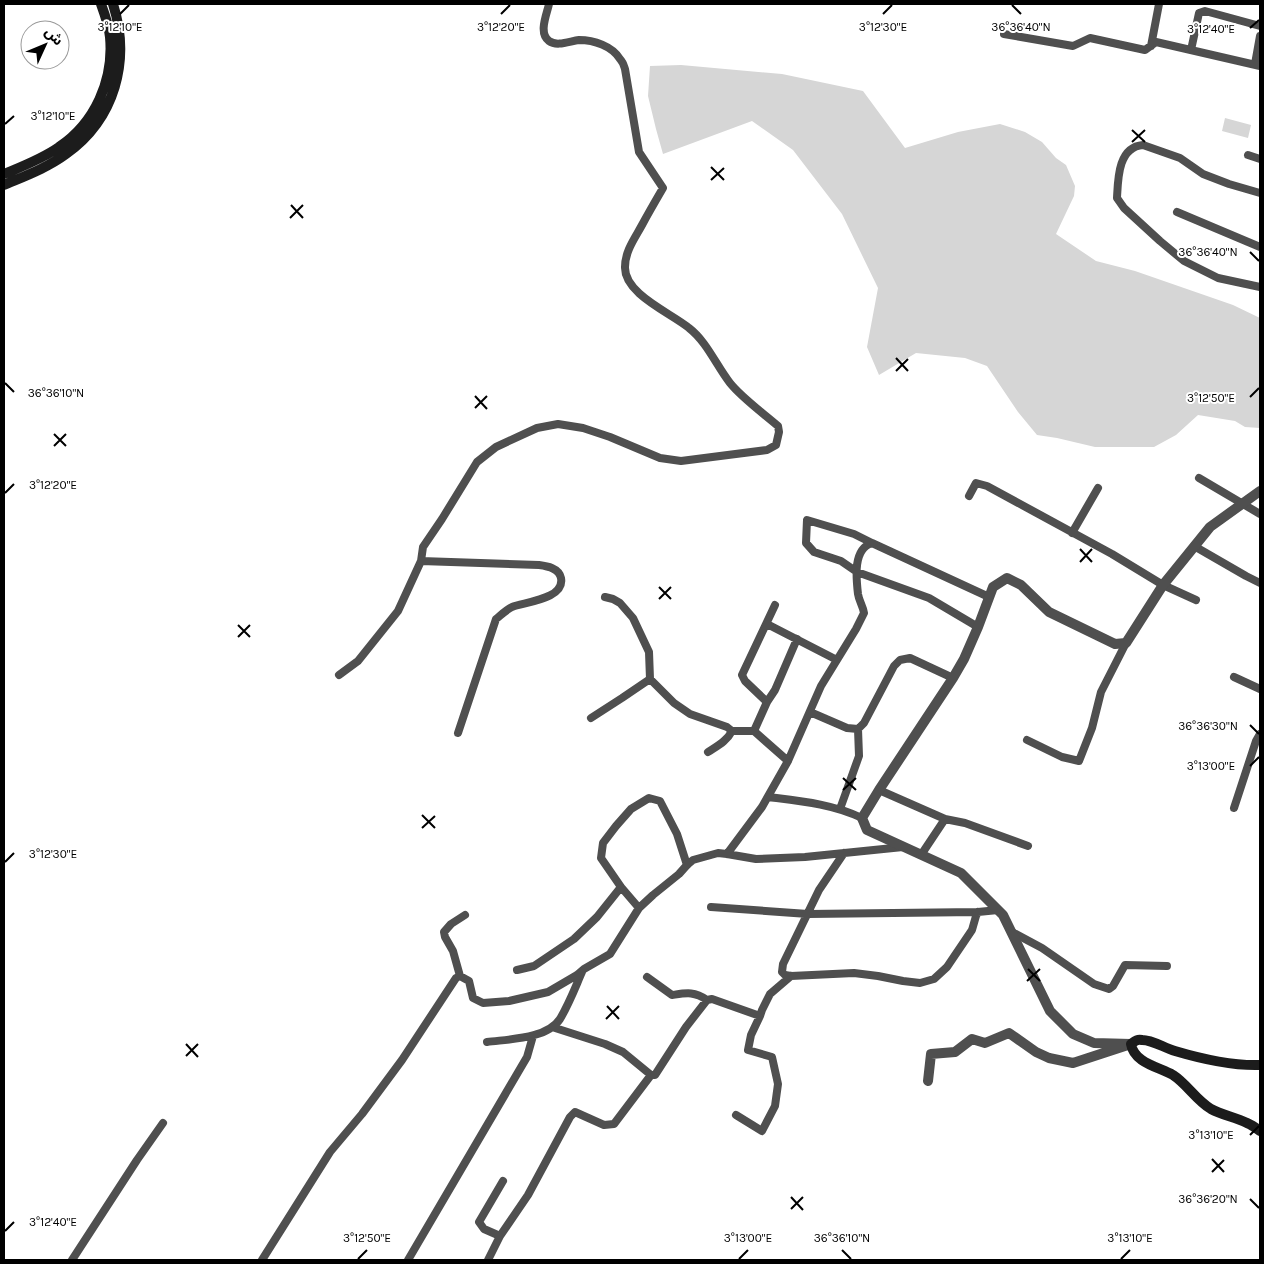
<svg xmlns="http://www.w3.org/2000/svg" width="1264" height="1264" font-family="Karla,'Noto Sans Arabic',sans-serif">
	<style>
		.green { fill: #d6d6d6 }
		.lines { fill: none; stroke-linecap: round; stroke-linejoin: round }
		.minor { stroke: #4f4f4f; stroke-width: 8 }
		.tertiary { stroke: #4f4f4f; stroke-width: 10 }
		.secondary { stroke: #1c1c1c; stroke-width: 10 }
		.ticks { fill: none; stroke: #000; stroke-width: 2 }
		.ticks-label { font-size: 12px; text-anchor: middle; fill: #000; stroke: #fff; stroke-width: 4; stroke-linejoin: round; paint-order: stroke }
	</style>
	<rect width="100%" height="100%" fill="#fff"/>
	<!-- green -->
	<path class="green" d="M 681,65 L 782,74 L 863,91 L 905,148 L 958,132 L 1000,124 L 1025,132 L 1042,142 L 1056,158 L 1066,165 L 1075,186 L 1074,196 L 1056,234 L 1096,261 L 1135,271 L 1233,305 L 1260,318 L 1260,428 L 1245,427 L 1235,421 L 1198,415 L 1176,435 L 1154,447 L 1095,447 L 1057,438 L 1037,435 L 1018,412 L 987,366 L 965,358 L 916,353 L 879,375 L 867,347 L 878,288 L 842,214 L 793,150 L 752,121 L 663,154 L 656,129 L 648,96 L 650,66 Z
		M 1225,118 L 1251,125 L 1248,138 L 1222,131 Z"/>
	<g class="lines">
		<!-- minor -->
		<path class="minor" d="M 1004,34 L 1073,46 L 1090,38 L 1145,50 L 1156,42 L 1260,66
			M 1151,46 L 1159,4
			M 1191,50 L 1199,13 L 1205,11 L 1260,26
			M 1255,64 L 1260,36
			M 1248,155 L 1260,159
			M 1260,193 L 1229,184 L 1203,174 L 1180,158 L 1143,145 C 1118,147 1118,179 1117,198 L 1124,208 L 1160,241 L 1184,261 L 1218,278 L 1260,287
			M 1177,212 L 1260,247
			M 1199,478 L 1260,514
			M 969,496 L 976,483 L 987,486 L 1112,554 L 1163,585 L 1196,600
			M 1072,533 L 1098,488
			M 872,543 L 854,534 L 807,520 L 806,543 L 814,552 L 841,561 L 857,572 L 929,598 L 978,627
			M 1194,546 L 1246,576 L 1260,583
			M 605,597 L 613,599 L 620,603 L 633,618 L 649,652 L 650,679 L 674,703 L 690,714 L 727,727 L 732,731 L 754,731 L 788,761
			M 767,624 L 837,660
			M 339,675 L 358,661 L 398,611 L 421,561
			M 1234,677 L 1260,689
			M 767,702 L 745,681 L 742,675 L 775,605
			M 810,712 L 847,728 L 858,729 L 864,723 L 894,666 L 900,660 L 910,658 L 953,678
			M 591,718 L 622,698 L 650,679
			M 754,731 L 767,702 L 775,690 L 797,639
			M 458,733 L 496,619 C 501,615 506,610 512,607 C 525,602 565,599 561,578 C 559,568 547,566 539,565 L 421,561 L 423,547 L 442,519 L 477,462 L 496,447 L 537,428 L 558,424 L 583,428 L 610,437 L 660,458 L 681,461 L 767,450 L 776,445 L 779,432 L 778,426 C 763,413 742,398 730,383 C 716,365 707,342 689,328 C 671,313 624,294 625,267 C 625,251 635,238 642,225 C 649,212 656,200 663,188 L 639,152 L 625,69 C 624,66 623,62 620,59 C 612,46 594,40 579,40 C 570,41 557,47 549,41 C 538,33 547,14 549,4
			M 1027,740 L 1062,757 L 1079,761 L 1092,728 L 1101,692 L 1126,643
			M 708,752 C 717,746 727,741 732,731
			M 879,790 L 945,819 L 921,855
			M 768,797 C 800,801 833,804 862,818
			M 1234,808 L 1256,741 L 1260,734
			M 840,809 L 859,756 L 858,729
			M 945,819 L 965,823 L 1028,846
			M 844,853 L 819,890 L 783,964 L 782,972 L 785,975 L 791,976 L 854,973 L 878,976 L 903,981 L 920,983 L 934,979 L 947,967 L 972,930 L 976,916 L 978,912
			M 727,854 L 762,807 L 788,761 L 821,686 L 856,629 L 864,613 C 863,606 859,601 858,594 C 856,577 853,549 872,543 L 989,597
			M 621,887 L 639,908
			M 711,907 L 808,914 L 978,912 L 998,910
			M 1012,932 L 1042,948 L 1094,984 L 1109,989 L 1113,986 L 1125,965 L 1167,966
			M 517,970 L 534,966 L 574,939 L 597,917 L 621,887 L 601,858 L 603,843 L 616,826 L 631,809 L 649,798 L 660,801 L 677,834 L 687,865
			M 460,976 L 453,951 L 445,937 L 444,932 L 451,924 L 465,915
			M 647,977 L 672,995 C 686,993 694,991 707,1000 L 712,999 L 760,1016
			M 552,1027 L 605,1044 L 623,1052 L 651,1075
			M 487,1042 C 509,1039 547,1039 560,1019 C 569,1004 575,988 582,972
			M 736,1115 L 762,1131 L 775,1106 L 778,1084 L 772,1057 L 748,1050 L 751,1035 L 760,1016 L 762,1010 L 770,994 L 791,976
			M 500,1236 L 484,1229 L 479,1222 L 503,1181
			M 72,1260 L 137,1160 L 163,1123
			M 262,1260 L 330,1152 L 362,1114 L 402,1060 L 456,978 L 460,976 L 469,981 L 473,998 L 483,1003 L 509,1001 L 548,992 L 577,975 L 584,969 L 610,954 L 639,908 L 653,895 L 679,874 L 687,865 L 693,860 L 718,853 L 727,854 L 756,859 L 805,857 L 903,847
			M 408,1260 L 527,1057 L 533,1036
			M 488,1260 L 500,1236 L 528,1195 L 570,1117 L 575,1112 L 604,1125 L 614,1124 L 651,1075 L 655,1075 L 686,1027 L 707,1000"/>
		<!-- tertiary -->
		<path class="tertiary" d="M 928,1081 L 931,1054 L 955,1052 L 972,1039 L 985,1043 L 1009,1033 L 1036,1052 L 1049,1058 L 1073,1063 L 1131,1044 L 1094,1043 L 1073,1034 L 1050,1011 L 1003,915 L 961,873 L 867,830 L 862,818 L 879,790 L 953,678 L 964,659 L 978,627 L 993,587 L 1007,578 L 1021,585 L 1049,612 L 1115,644 L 1126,643 L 1163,585 L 1210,527 L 1260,491"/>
		<!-- secondary -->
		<path class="secondary" d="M 4,174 C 23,166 42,159 59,147 C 95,123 114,80 110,37 C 109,26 105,15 101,4
			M 4,185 C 25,176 47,168 66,154 C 115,119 131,61 113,4
			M 1260,1065 C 1231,1066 1202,1059 1175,1051 C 1164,1048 1153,1040 1142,1040 C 1137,1039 1135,1041 1131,1044 C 1134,1063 1159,1067 1173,1075 C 1187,1084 1196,1100 1211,1109 C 1222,1115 1235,1117 1247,1123 C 1252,1125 1256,1128 1260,1131"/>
	</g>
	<!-- ticks -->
	<path class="ticks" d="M 1012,5 L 1021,14M 120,14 L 129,5M 501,14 L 510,5M 883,14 L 892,5M 1250,28 L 1259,20M 5,124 L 14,116M 1132,130 L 1145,142M 1132,142 L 1145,130M 711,167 L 724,180M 711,180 L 724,168M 291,205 L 303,218M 290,218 L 303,205M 1250,252 L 1259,261M 896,358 L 908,371M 896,371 L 908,359M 5,383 L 14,392M 475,396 L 487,409M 1250,397 L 1259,388M 475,408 L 487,396M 54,434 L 66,446M 54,446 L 66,434M 5,493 L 14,484M 1080,549 L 1092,562M 1080,562 L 1092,549M 659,587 L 671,599M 659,599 L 671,587M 238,625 L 250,637M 238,637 L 250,625M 1250,725 L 1259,734M 1250,766 L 1259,757M 843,778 L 856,790M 843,790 L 856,778M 422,815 L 435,828M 422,828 L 435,816M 5,862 L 14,853M 1028,969 L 1040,981M 1027,981 L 1040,969M 607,1006 L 619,1019M 606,1019 L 619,1006M 186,1044 L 198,1057M 186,1056 L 198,1044M 1250,1135 L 1259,1126M 1212,1159 L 1224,1172M 1212,1172 L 1224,1160M 791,1197 L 803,1210M 1250,1199 L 1259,1208M 791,1209 L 803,1197M 5,1231 L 14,1222M 842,1250 L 851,1259M 358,1259 L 367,1250M 739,1259 L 748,1250M 1121,1259 L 1130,1250"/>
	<g class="ticks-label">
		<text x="120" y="31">3°12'10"E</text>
		<text x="501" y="31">3°12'20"E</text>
		<text x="883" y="31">3°12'30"E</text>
		<text x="1021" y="31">36°36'40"N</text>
		<text x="1211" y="33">3°12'40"E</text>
		<text x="53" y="120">3°12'10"E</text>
		<text x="1208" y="256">36°36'40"N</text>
		<text x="56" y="397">36°36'10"N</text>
		<text x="1211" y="402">3°12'50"E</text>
		<text x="53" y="489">3°12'20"E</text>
		<text x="1208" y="730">36°36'30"N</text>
		<text x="1211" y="770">3°13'00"E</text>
		<text x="53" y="858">3°12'30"E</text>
		<text x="1211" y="1139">3°13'10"E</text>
		<text x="1208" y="1203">36°36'20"N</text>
		<text x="53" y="1226">3°12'40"E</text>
		<text x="842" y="1242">36°36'10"N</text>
		<text x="367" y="1242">3°12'50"E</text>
		<text x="748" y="1242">3°13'00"E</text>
		<text x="1130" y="1242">3°13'10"E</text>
	</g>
	<!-- border -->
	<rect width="1264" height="1264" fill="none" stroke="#000000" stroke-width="10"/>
	<!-- north arrow -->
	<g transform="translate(45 45) rotate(46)"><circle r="24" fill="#ffffff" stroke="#999999"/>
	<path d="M0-4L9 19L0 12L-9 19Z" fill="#000000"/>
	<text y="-8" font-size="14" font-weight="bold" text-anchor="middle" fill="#000000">ش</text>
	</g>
</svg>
